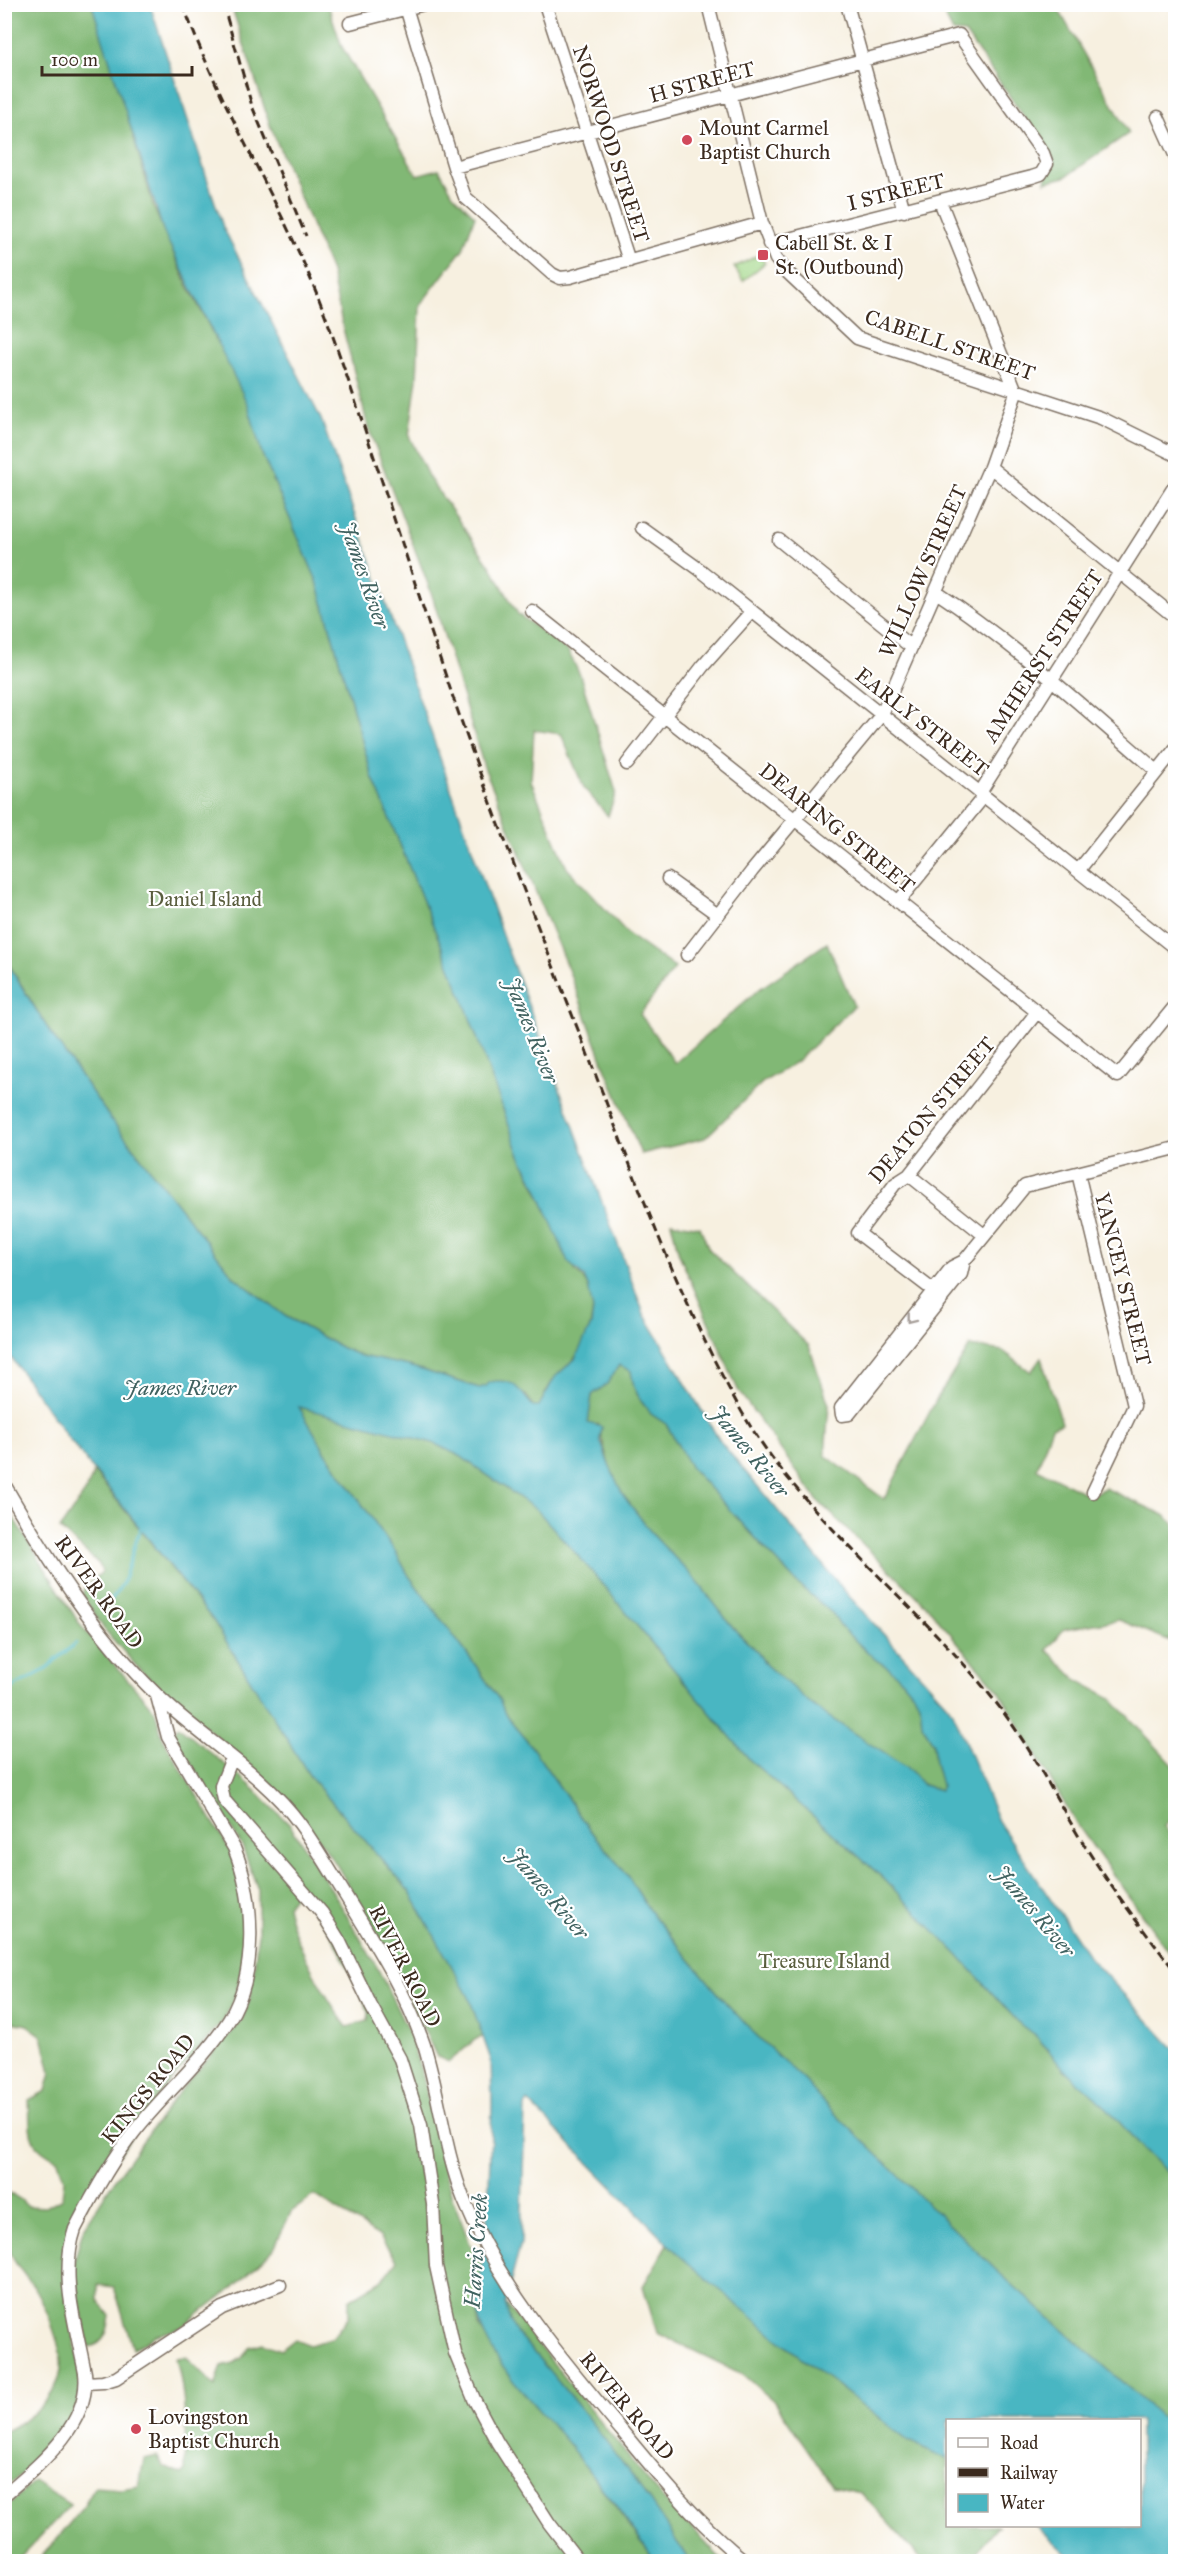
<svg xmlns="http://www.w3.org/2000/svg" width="1180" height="2566" font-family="'IM FELL Great Primer',serif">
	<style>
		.green { fill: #a2d788; stroke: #6e8053; stroke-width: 1.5 }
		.forest { fill: #81b874; stroke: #5e7149; stroke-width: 1.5; fill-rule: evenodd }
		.water { fill: #48b6c2; stroke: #427070; stroke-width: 1.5; fill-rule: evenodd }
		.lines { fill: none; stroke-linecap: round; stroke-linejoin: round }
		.stream { stroke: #48b6c2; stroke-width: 3 }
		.minor-casing { stroke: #7d6f62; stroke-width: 15 }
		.minor { stroke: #fff; stroke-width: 12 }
		.rail { stroke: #3b2a1e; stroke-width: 3; stroke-dasharray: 9 4.5; stroke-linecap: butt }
		.oneway { stroke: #a79f9a }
		.poi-dot { fill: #d1495b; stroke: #fff; stroke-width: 2 }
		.labels { text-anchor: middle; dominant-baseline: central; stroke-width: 4.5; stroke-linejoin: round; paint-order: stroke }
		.street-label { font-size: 21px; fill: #3b2a1e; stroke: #fff }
		.poi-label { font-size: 21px; fill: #3b2a1e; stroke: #fff; text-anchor: start }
		.park-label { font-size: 21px; fill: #5a5e3e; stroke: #fff }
		.water-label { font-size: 22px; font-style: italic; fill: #406260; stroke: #fff }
	</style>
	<rect width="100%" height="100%" fill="#fff"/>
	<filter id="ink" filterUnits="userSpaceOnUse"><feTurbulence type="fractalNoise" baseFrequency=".0167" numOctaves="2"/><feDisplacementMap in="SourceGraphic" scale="12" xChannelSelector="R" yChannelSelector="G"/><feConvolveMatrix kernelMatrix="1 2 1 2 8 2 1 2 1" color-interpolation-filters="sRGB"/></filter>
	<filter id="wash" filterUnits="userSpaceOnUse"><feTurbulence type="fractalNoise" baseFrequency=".008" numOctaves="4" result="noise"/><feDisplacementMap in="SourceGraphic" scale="24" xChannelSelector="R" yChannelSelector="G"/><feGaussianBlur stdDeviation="1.35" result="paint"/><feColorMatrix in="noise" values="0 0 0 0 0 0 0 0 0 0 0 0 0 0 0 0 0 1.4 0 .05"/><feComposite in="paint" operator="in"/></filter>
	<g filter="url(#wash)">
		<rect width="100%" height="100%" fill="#f7f0e0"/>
		<!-- green -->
		<path class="green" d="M 759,255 L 765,263 L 743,281 L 734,267 Z"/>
		<!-- forest -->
		<path class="forest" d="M 4,5 L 92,5 L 118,83 L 154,208 L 187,284 L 232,370 L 248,405 L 262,454 L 317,581 L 372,776 L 462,996 L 519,1153 L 576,1272 C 604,1293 592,1333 575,1358 C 570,1365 561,1370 555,1378 C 548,1386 544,1397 539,1407 L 533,1406 L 526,1395 L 486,1386 L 480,1388 L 409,1366 L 361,1356 L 342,1348 L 285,1316 L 234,1277 L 110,1118 L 50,1032 L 5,958 Z
			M 231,5 L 328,5 L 342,47 L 417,175 L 439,169 L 453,194 L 475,216 L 463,249 L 420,305 L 417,379 L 409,436 L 429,478 L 491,567 L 518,614 L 568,651 L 580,675 L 616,792 L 608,816 L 584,788 L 561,734 L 534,730 L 531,781 L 567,868 L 630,936 L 675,968 L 640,1014 L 675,1063 L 758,990 L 827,943 L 854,1006 L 796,1062 L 763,1082 L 705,1138 L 641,1154 L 606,1070 L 572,979 L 484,767 L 431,592 L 368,427 L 343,328 L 331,272 L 271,128 Z
			M 939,5 L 1056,5 L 1129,133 L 1065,177 L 1045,182 L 1054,159 L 965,33 L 953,32 Z
			M 671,1222 L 700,1227 L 709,1249 L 809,1346 L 829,1405 L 825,1455 L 884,1499 L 936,1400 L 970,1346 L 1003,1351 L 1031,1372 L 1041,1358 L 1062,1423 L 1052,1427 L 1037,1469 L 1085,1493 L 1092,1494 L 1105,1488 L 1164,1515 L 1175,1524 L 1175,1646 L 1171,1641 L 1119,1620 L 1064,1629 L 1047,1650 L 1077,1680 L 1111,1698 L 1175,1767 L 1175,1815 L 1164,1826 L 1175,1840 L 1175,1961 L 1074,1820 L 1000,1692 L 926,1605 L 817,1500 L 738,1390 L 679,1254 Z
			M 619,1365 L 631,1371 L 634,1388 L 641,1401 L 651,1414 L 666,1424 L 691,1468 L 798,1584 L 833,1614 L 842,1628 L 876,1660 L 889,1668 L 902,1680 L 920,1702 L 922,1724 L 933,1743 L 935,1763 L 942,1785 L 940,1790 L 923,1785 L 898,1763 L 817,1709 L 766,1665 L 758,1653 L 734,1629 L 696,1580 L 654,1536 L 623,1495 L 609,1465 L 598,1424 L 593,1426 L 588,1423 L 592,1395 L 607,1384 Z
			M 298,1406 L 433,1443 L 460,1456 L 537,1510 L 587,1566 L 750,1760 L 882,1877 L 957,1954 L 1020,2024 L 1037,2037 L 1065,2070 L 1107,2108 L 1143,2149 L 1175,2180 L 1175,2429 L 997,2271 L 822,2101 L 806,2082 L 755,2034 L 726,2003 L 649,1910 L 628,1876 L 589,1829 L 526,1739 L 505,1714 L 500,1701 L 476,1666 L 409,1576 L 395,1551 L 328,1456 Z
			M 94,1472 L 213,1620 L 311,1778 L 409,1891 L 469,1997 L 483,2037 L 476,2039 L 449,2062 L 437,2057 L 380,1938 L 336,1864 L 307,1823 L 267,1781 L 138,1668 L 104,1629 L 82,1594 L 87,1585 L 102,1572 L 99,1564 L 60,1529 L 86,1491 Z
			M 4,1503 L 81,1626 L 155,1711 L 163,1739 L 230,1850 L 244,1900 L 244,1943 L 242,1967 L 236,1994 L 224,2020 L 161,2092 L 71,2227 C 57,2268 68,2306 76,2348 C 79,2364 83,2381 79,2398 C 70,2435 32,2464 5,2489 L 5,2431 C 29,2420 57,2398 61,2370 C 64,2351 46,2308 37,2292 C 30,2279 16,2268 11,2254 C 4,2234 5,2212 5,2191 L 20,2199 L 27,2206 L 46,2207 L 62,2198 L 64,2179 L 58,2160 C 25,2144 31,2133 29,2100 L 46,2091 L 51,2072 L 42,2036 L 27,2025 L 8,2021 L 5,2024 Z
			M 178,1726 L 249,1784 L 290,1825 L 333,1892 L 377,1967 L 407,2029 L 424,2080 L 433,2128 L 452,2197 L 470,2244 L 482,2265 L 477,2311 L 479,2326 L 509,2374 L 572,2448 L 655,2561 L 37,2562 L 84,2506 L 95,2487 L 121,2489 L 139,2486 L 144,2459 L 157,2456 L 164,2467 L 182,2475 L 185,2472 C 186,2433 186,2395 176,2358 L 186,2357 L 215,2386 L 222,2366 L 234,2363 L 242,2358 L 249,2347 L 263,2343 L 281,2350 L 295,2339 L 310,2345 L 332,2338 L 349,2316 L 349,2300 L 382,2280 L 397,2260 L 379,2236 L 315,2195 L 291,2212 L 273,2250 L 233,2288 L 180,2328 L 154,2336 L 133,2349 L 114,2287 L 98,2285 L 98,2300 L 110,2316 C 108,2330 106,2344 89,2347 L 80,2305 L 74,2262 L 83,2230 L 115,2179 L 181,2089 L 241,2022 L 251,1995 L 258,1934 L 258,1890 L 242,1846 L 173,1734 ZM 298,1891 L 333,1937 L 369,2012 L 368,2021 L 347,2027 C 325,1996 294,1943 287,1906 Z
			M 668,2244 L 779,2340 L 907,2440 L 947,2459 L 948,2526 L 998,2526 L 968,2561 L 923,2561 L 861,2493 L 833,2487 L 776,2403 L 742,2374 L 657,2333 L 643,2286 Z
			M 505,2303 L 656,2491 L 723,2561 L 689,2561 C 638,2478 580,2406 516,2332 L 510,2321 Z
			M 34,2481 L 70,2505 L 17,2561 L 5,2561 L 5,2509 Z"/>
		<!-- water -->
		<path class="water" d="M 92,5 L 150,5 L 223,227 L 321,419 L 505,943 L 644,1314 L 720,1441 L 848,1595 L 952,1710 L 998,1821 L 1089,1957 L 1175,2049 L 1175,2180 L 1143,2149 L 1107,2108 L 1065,2070 L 1037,2037 L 1020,2024 L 957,1954 L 882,1877 L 750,1760 L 587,1566 L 537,1510 L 460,1456 L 433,1443 L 299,1407 L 328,1456 L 395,1551 L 409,1576 L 476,1666 L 500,1701 L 505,1714 L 526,1739 L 589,1829 L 628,1876 L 649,1910 L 726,2003 L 755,2034 L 806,2082 L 822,2101 L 997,2271 L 1175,2429 L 1175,2561 L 1074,2561 L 1036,2526 L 1140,2526 L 1140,2420 L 948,2420 L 947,2459 L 907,2440 L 779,2340 L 680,2256 L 528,2101 L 525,2106 L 521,2243 L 505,2303 L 510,2321 L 516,2332 C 580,2406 638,2478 689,2561 L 655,2561 C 628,2523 601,2486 573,2450 C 543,2412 484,2358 477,2311 L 488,2209 L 492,2105 L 491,2060 L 469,1997 L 409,1891 L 311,1778 L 213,1620 L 69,1439 L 5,1349 L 4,958 L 50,1032 L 110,1118 L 234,1277 L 285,1316 L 342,1348 L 361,1356 L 409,1366 L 479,1388 L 486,1386 L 490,1382 C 515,1377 520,1391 533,1406 L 539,1406 L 555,1377 L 575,1359 L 591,1325 L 593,1310 L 588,1286 L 584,1277 L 568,1262 L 537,1189 L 519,1153 L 462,996 L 372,776 L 317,581 L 262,454 L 248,405 L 164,233 ZM 619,1365 L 631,1371 L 634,1387 L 641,1401 L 651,1414 L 666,1424 L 691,1468 L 798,1584 L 833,1614 L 842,1628 L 876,1660 L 889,1668 L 902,1680 L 920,1702 L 922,1724 L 933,1743 L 935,1763 L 941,1785 L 940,1790 L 923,1785 L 911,1771 L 817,1709 L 766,1665 L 758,1653 L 734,1629 L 696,1580 L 654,1536 L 623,1495 L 609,1465 L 600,1439 L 602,1427 L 588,1423 L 592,1395 L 607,1384 Z"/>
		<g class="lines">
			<!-- stream -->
			<path class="stream" d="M 107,1606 L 123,1583 L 140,1529 L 143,1527
				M 4,1692 L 43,1671 L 76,1643"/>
		</g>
	</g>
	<g filter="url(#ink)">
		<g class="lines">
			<!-- minor casing -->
			<g class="minor-casing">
				<path id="minor" d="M 405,4 L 454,167 L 465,197 L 552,274 L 560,278 L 570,277 L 762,223
					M 545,4 L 629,261
					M 708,4 L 762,223 L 776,259 L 787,272 L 857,338 L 1101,418 L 1176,455
					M 847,4 L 904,211
					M 350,23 L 424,4
					M 1158,117 L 1176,157
					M 454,167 L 959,35 L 1043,153 L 1047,164 L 1041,174 L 1032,177 L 769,244
					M 990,467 L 1176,618
					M 642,528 L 699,569 L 1176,949
					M 779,540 L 911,647
					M 936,592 C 1015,644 1085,709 1157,771
					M 532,611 L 1118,1076 L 1176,1005
					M 627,764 L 703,666 L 752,611
					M 1078,871 L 1176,748
					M 668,879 L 718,915
					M 898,902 L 980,801 L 983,788 L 1176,484
					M 687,955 L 752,871 L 882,714 L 990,467 L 1015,396 L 1015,389 L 940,201
					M 1078,1173 L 1134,1406 L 1093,1492
					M 909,1175 L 984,1235
					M 964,1261 L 952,1267 L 841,1408 L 842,1415 L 849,1414 L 961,1274 L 964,1261 L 1025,1186 L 1176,1148
					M 934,1291 L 858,1233 L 895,1184 L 909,1175 L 1037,1012
					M 4,1484 C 48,1560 94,1634 157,1695 C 202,1739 262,1772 300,1824 C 318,1849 334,1877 350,1903 C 378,1949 407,1995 424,2045 C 440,2096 444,2150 464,2200 C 500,2288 562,2359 622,2431 C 660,2477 698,2524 746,2562
					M 232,1758 L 221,1786 L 224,1800 L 322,1913 L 340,1942 L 371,2006 L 400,2059 L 421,2125 L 433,2204 L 436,2266 L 455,2353 L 474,2399 L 497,2442 L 549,2523 L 579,2562
					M 86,2383 L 103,2382 L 116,2378 L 222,2308 L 280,2285
					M 4,2495 C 39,2465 91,2424 85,2373 C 76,2325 59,2276 75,2229 C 92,2196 111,2161 134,2132 C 164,2094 203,2061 229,2020 C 258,1973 255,1898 234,1848 L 168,1737 L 157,1696"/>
			</g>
			<!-- minor -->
			<use href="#minor" class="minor"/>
			<!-- rail -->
			<path class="rail" d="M 183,4 C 222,114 287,211 327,320 C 375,453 415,589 462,723 C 503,839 548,953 593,1068 C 637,1183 679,1299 739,1407 C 805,1525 930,1610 1009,1720 C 1035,1756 1055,1797 1078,1835 C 1107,1882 1141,1928 1176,1972
				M 223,4 L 252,106 L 306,236"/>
		</g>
		<!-- one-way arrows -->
		<defs><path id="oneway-chevron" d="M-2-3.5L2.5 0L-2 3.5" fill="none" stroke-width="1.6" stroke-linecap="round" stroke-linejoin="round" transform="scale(1.5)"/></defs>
		<use class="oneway" href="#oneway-chevron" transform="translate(911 1319) rotate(128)"/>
	</g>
	<!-- markers -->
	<g class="poi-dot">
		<circle cx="687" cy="140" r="6"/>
		<rect x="757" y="249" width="12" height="12" rx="3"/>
		<circle cx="136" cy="2429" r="6"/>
	</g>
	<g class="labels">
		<!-- street labels -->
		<g class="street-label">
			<text transform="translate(702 82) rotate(-15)">H STREET</text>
			<text transform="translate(611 144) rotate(72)">NORWOOD STREET</text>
			<text transform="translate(896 192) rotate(-14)">I STREET</text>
			<text transform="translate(950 345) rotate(19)">CABELL STREET</text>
			<text transform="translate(923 571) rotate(-66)">WILLOW STREET</text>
			<text transform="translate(1043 656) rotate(-57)">AMHERST STREET</text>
			<text transform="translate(922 722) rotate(38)">EARLY STREET</text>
			<text transform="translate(837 828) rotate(39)">DEARING STREET</text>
			<text transform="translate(932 1110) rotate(-50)">DEATON STREET</text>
			<text transform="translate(1123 1279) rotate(76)">YANCEY STREET</text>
			<text transform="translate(99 1592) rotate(54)">RIVER ROAD</text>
			<text transform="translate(405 1966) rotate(63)">RIVER ROAD</text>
			<text transform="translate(148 2089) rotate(-51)">KINGS ROAD</text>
			<text transform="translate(627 2406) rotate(50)">RIVER ROAD</text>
		</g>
		<!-- poi labels -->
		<g class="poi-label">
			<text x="699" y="128">Mount Carmel<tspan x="699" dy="24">Baptist Church</tspan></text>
			<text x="775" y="243">Cabell St. &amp; I<tspan x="775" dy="24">St. (Outbound)</tspan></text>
			<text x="148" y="2417">Lovingston<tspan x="148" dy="24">Baptist Church</tspan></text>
		</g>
		<!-- park labels -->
		<g class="park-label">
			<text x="205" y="899">Daniel Island</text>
			<text x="824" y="1961">Treasure Island</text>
		</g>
		<!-- water labels -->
		<g class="water-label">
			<text transform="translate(365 575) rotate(71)">James River</text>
			<text transform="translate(532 1030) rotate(68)">James River</text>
			<text x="180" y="1387">James River</text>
			<text transform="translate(750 1451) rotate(51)">James River</text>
			<text transform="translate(549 1893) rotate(50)">James River</text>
			<text transform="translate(1035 1911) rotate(50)">James River</text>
			<text transform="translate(476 2251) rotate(-86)">Harris Creek</text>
		</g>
	</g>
	<!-- margin -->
	<rect width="1180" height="2566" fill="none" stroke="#fff" stroke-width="24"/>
	<!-- legend -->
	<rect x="946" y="2419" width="195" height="108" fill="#ffffff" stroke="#b1aaa5" stroke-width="1.5"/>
	<rect x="958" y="2438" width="30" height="9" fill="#ffffff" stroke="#b1aaa5" stroke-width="1.5"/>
	<text x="1000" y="2449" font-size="18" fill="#3b2a1e">Road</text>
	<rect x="958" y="2468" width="30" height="9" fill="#3b2a1e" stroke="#b1aaa5" stroke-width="1.5"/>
	<text x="1000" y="2479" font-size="18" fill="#3b2a1e">Railway</text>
	<rect x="958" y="2494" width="30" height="18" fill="#48b6c2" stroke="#b1aaa5" stroke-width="1.5"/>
	<text x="1000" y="2509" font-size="18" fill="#3b2a1e">Water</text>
	<!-- scale -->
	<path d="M42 66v9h150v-9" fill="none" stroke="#3b2a1e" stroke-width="3"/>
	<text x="51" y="66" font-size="18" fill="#3b2a1e" stroke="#ffffff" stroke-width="4.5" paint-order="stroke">100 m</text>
</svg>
